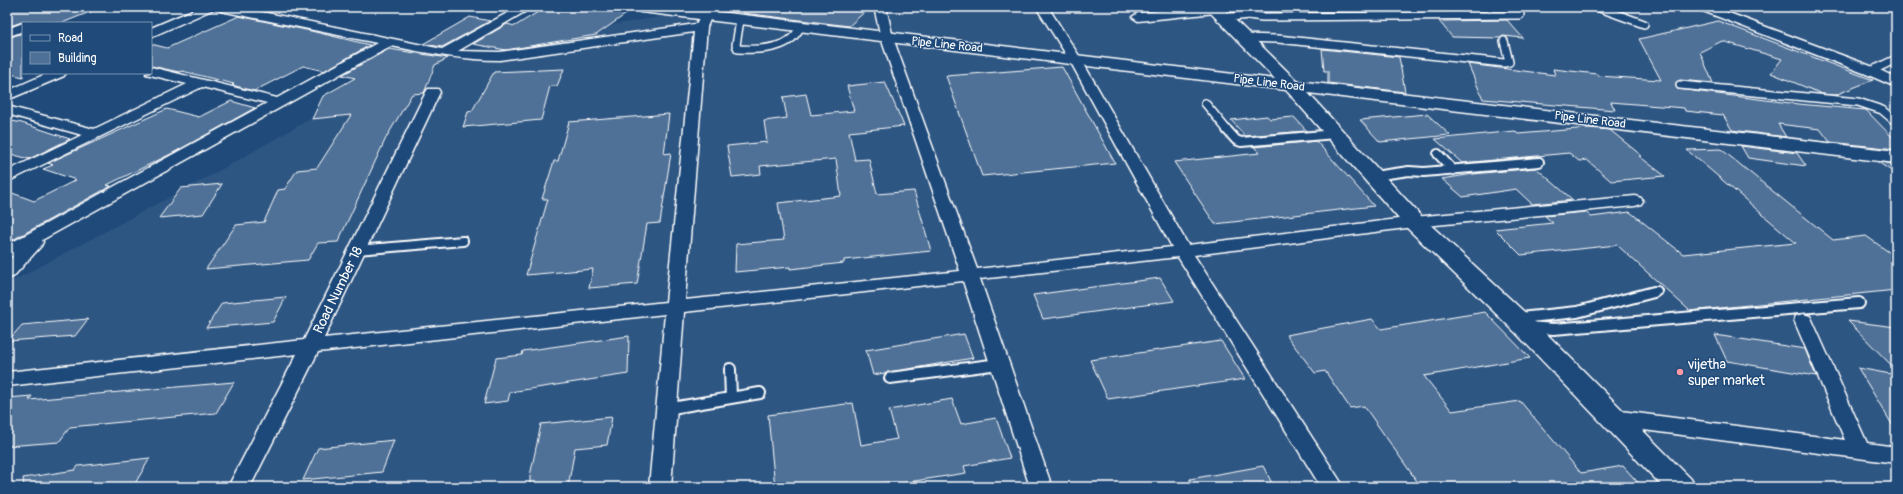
<svg xmlns="http://www.w3.org/2000/svg" width="1903" height="494" font-family="Pangolin,sans-serif">
	<style>
		.built { fill: #2e5683 }
		.building { fill: #507197; stroke: #fff }
		.lines { fill: none; stroke-linecap: round; stroke-linejoin: round }
		.service-far2-casing { stroke: #fff; stroke-width: 10 }
		.service-far1-casing { stroke: #fff; stroke-width: 12 }
		.service-casing { stroke: #fff; stroke-width: 14 }
		.minor-casing { stroke: #fff; stroke-width: 3 }
		.tertiary-casing { stroke: #fff; stroke-width: 3 }
		.service-far2 { stroke: #1f4a7a; stroke-width: 7 }
		.service-far1 { stroke: #1f4a7a; stroke-width: 8 }
		.service { stroke: #1f4a7a; stroke-width: 10 }
		.minor { fill: #1f4a7a; fill-rule: evenodd }
		.tertiary { fill: #1f4a7a; fill-rule: evenodd }
		.poi-dot { fill: #ff9aa2; stroke: #1f4a7a; stroke-width: 1.5 }
		.labels { text-anchor: middle; dominant-baseline: central; stroke-width: 3; stroke-linejoin: round; paint-order: stroke }
		.far-street-label { font-size: 12px; fill: #fff; stroke: #1f4a7a }
		.street-label { font-size: 14px; fill: #fff; stroke: #1f4a7a }
		.poi-label { font-size: 14px; fill: #fff; stroke: #1f4a7a; text-anchor: start }
	</style>
	<rect width="100%" height="100%" fill="#1f4a7a"/>
	<filter id="ink" filterUnits="userSpaceOnUse"><feTurbulence type="fractalNoise" baseFrequency=".025" numOctaves="2"/><feDisplacementMap in="SourceGraphic" scale="8" xChannelSelector="R" yChannelSelector="G"/><feConvolveMatrix kernelMatrix="1 2 1 2 8 2 1 2 1" color-interpolation-filters="sRGB"/></filter>
	<g filter="url(#ink)">
		<!-- built -->
		<path class="built" d="M 718,7 L 1896,7 L 1896,487 L 7,487 L 7,284 L 217,172 L 418,58 Z"/>
		<!-- building -->
		<path class="building" d="M 7,7 L 99,7 L 100,8 L 62,23 L 22,22 L 7,27 Z
			M 546,7 L 596,7 L 629,12 L 596,35 L 506,50 L 473,44 L 507,24 L 515,26 Z
			M 743,7 L 870,7 L 849,26 L 743,13 Z
			M 239,16 L 311,31 L 370,45 L 324,71 L 303,66 L 254,91 L 232,85 L 234,84 L 182,71 L 179,72 L 151,66 L 151,44 L 167,48 Z
			M 470,17 L 490,21 L 442,47 L 423,44 Z
			M 1507,20 L 1523,38 L 1503,36 L 1500,38 L 1452,37 L 1439,21 Z
			M 1718,21 L 1873,80 L 1835,95 L 1822,94 L 1771,73 L 1782,59 L 1722,41 L 1700,52 L 1713,83 L 1680,80 L 1676,82 L 1677,89 L 1798,104 L 1866,110 L 1896,141 L 1896,149 L 1830,142 L 1820,129 L 1778,124 L 1786,137 L 1732,130 L 1723,115 L 1685,111 L 1684,108 L 1611,102 L 1615,110 L 1483,99 L 1468,64 L 1555,75 L 1553,69 L 1597,74 L 1598,76 L 1661,80 L 1639,39 Z
			M 23,33 L 23,77 L 7,73 L 7,38 Z
			M 389,49 L 448,58 L 435,65 L 424,93 L 412,94 L 386,138 L 338,242 L 318,243 L 308,260 L 206,269 L 236,225 L 264,222 L 278,190 L 285,189 L 297,170 L 317,168 L 351,115 L 312,119 L 323,96 L 355,78 L 342,75 Z
			M 1322,49 L 1399,57 L 1405,92 L 1328,83 L 1328,71 L 1324,71 Z
			M 1062,67 L 1115,163 L 982,176 L 946,76 Z
			M 564,69 L 557,86 L 550,86 L 541,120 L 463,127 L 468,112 L 472,111 L 494,72 Z
			M 885,82 L 904,126 L 849,132 L 855,160 L 869,159 L 877,194 L 914,191 L 931,251 L 844,260 L 844,263 L 790,269 L 790,267 L 735,272 L 736,244 L 784,240 L 778,203 L 841,196 L 836,159 L 760,166 L 761,174 L 732,177 L 727,146 L 767,142 L 764,121 L 787,118 L 783,97 L 806,94 L 811,115 L 854,111 L 847,86 Z
			M 231,101 L 255,108 L 175,152 L 107,185 L 111,186 L 7,243 L 7,191 L 34,201 L 76,180 L 43,169 L 53,165 L 48,163 L 167,109 L 199,117 Z
			M 669,114 L 664,154 L 671,153 L 660,223 L 647,224 L 637,284 L 589,288 L 593,269 L 526,275 L 548,199 L 542,199 L 554,161 L 558,161 L 569,122 Z
			M 1427,114 L 1450,135 L 1380,142 L 1360,120 Z
			M 1267,116 L 1270,119 L 1294,117 L 1307,131 L 1245,136 L 1231,120 Z
			M 7,120 L 22,123 L 70,139 L 29,159 L 7,153 Z
			M 1589,128 L 1610,130 L 1642,156 L 1639,156 L 1665,176 L 1611,181 L 1587,160 L 1579,161 L 1569,153 L 1462,163 L 1435,139 L 1515,131 L 1518,134 Z
			M 1316,141 L 1374,206 L 1215,224 L 1174,162 L 1260,153 L 1254,147 Z
			M 1741,146 L 1797,153 L 1806,166 L 1748,158 Z
			M 1721,149 L 1833,240 L 1866,236 L 1896,257 L 1896,290 L 1690,311 L 1617,245 L 1521,255 L 1495,229 L 1553,223 L 1545,216 L 1586,212 L 1591,217 L 1630,212 L 1683,254 L 1796,243 L 1687,150 Z
			M 1878,162 L 1896,164 L 1896,174 Z
			M 1536,168 L 1573,200 L 1532,204 L 1516,189 L 1463,197 L 1442,179 L 1473,174 Z
			M 222,184 L 203,214 L 159,218 L 181,188 Z
			M 1160,278 L 1174,301 L 1043,319 L 1033,295 Z
			M 286,297 L 273,322 L 206,328 L 222,303 Z
			M 1485,312 L 1530,358 L 1424,376 L 1452,411 L 1520,401 L 1581,473 L 1623,466 L 1642,487 L 1421,487 L 1364,406 L 1350,408 L 1325,371 L 1315,373 L 1286,335 L 1372,319 L 1381,329 Z
			M 88,319 L 75,336 L 8,341 L 22,325 Z
			M 1848,321 L 1896,327 L 1896,370 Z
			M 964,334 L 973,358 L 873,375 L 866,350 Z
			M 1715,335 L 1805,349 L 1816,376 L 1727,361 Z
			M 629,336 L 628,374 L 510,392 L 508,401 L 484,404 L 496,358 L 522,355 L 523,351 Z
			M 1221,341 L 1245,379 L 1108,399 L 1090,360 Z
			M 1858,368 L 1896,375 L 1896,431 Z
			M 234,382 L 216,413 L 70,427 L 59,442 L 7,446 L 7,398 L 32,396 L 29,400 Z
			M 952,399 L 961,424 L 996,418 L 1010,458 L 964,466 L 966,473 L 889,485 L 888,482 L 857,487 L 775,487 L 768,415 L 853,403 L 861,445 L 897,439 L 889,410 Z
			M 612,417 L 607,445 L 575,448 L 568,487 L 530,487 L 530,476 L 541,424 Z
			M 394,440 L 382,472 L 303,480 L 318,448 Z
			M 150,458 L 133,487 L 24,487 L 23,478 L 75,470 L 78,466 Z
			M 1263,466 L 1274,487 L 1190,487 L 1190,479 Z"/>
		<g class="lines">
			<!-- service-far2 casing -->
			<g class="service-far2-casing">
				<path id="service-far2" d="M 1597,7 L 1644,24
					M 1223,18 L 1249,15 L 1262,17 L 1520,15
					M 740,20 L 736,45 L 738,49 C 754,50 777,50 791,39 C 795,36 798,31 801,27
					M 1243,38 L 1278,39 L 1504,63 L 1509,62 L 1504,41
					M 1871,71 L 1896,59
					M 1680,85 L 1858,102 L 1882,110 L 1896,122
					M 1205,103 L 1228,131"/>
			</g>
			<!-- service-far1 casing -->
			<g class="service-far1-casing">
				<path id="service-far1" d="M 1227,130 L 1236,140 L 1241,142 L 1335,134
					M 1438,154 L 1453,170
					M 1374,176 L 1409,171 L 1424,172 L 1539,162
					M 357,250 L 463,241
					M 1650,293 L 1657,291"/>
			</g>
			<!-- service casing -->
			<g class="service-casing">
				<path id="service" d="M 1520,318 L 1577,312 L 1654,292
					M 1529,327 L 1554,329 L 1859,303
					M 730,369 L 731,398
					M 890,378 L 999,364
					M 666,409 L 760,393"/>
			</g>
			<!-- minor casing -->
			<g class="minor-casing">
				<path id="minor" d="M 200,7 L 238,7 L 442,49 L 518,7 L 533,7 L 458,51 L 500,52 L 696,24 L 701,14 L 709,14 L 711,17 L 707,27 L 685,300 L 960,271 L 881,38 L 874,7 L 886,7 L 893,38 L 977,269 L 1172,247 L 1069,59 L 1036,7 L 1048,7 L 1081,59 L 1188,245 L 1414,217 L 1635,196 L 1641,198 L 1643,201 L 1641,204 L 1635,206 L 1414,227 L 1194,255 L 1344,487 L 1321,487 L 1178,257 L 980,279 L 1052,487 L 1030,487 L 963,281 L 684,312 L 671,487 L 649,487 L 665,314 L 318,352 L 250,487 L 228,487 L 297,354 L 7,386 L 7,372 L 304,340 L 426,92 L 428,89 L 438,89 L 440,92 L 324,338 L 666,302 L 694,32 L 500,60 C 462,60 427,53 391,46 L 42,240 L 43,242 L 41,246 L 13,277 L 7,278 L 7,262 L 13,256 L 7,257 L 7,245 L 267,103 L 202,87 L 7,182 L 7,171 L 82,135 L 7,114 L 7,106 L 94,129 L 187,84 L 146,74 L 151,73 L 151,67 L 277,98 L 377,43 L 221,11 L 216,8 L 151,37 L 151,28 Z
					M 1200,7 L 1220,7 L 1221,9 L 1215,13 L 1138,21 L 1132,17 L 1138,13 Z
					M 1696,7 L 1713,7 L 1876,68 L 1896,78 L 1896,87 L 1866,74 L 1698,9 Z
					M 23,23 L 23,31 L 7,37 L 7,29 Z
					M 48,73 L 66,73 L 64,76 L 7,100 L 7,91 Z
					M 1803,314 L 1810,316 L 1812,320 L 1867,443 L 1896,447 L 1896,463 L 1613,426 L 1606,423 L 1603,418 L 1606,413 L 1613,410 L 1845,440 L 1794,320 L 1796,316 Z"/>
			</g>
			<!-- tertiary casing -->
			<g class="tertiary-casing">
				<path id="tertiary" d="M 633,7 L 678,7 L 1275,79 L 1205,7 L 1222,7 L 1297,81 L 1896,151 L 1896,163 L 1308,93 L 1422,217 L 1534,321 L 1691,479 L 1695,487 L 1663,487 L 1516,333 L 1406,227 L 1286,90 L 641,12 L 636,10 Z"/>
			</g>
			<!-- service-far2 -->
			<use href="#service-far2" class="service-far2"/>
			<!-- service-far1 -->
			<use href="#service-far1" class="service-far1"/>
			<!-- service -->
			<use href="#service" class="service"/>
			<!-- minor -->
			<use href="#minor" class="minor"/>
			<!-- tertiary -->
			<use href="#tertiary" class="tertiary"/>
		</g>
	</g>
	<!-- markers -->
	<circle class="poi-dot" cx="1680" cy="372" r="4"/>
	<g class="labels">
		<!-- far-street labels -->
		<g class="far-street-label">
			<text transform="translate(947 45) rotate(6)">Pipe Line Road</text>
			<text transform="translate(1269 83) rotate(7)">Pipe Line Road</text>
			<text transform="translate(1590 120) rotate(7)">Pipe Line Road</text>
		</g>
		<!-- street labels -->
		<g class="street-label">
			<text transform="translate(338 290) rotate(-64)">Road Number 18</text>
		</g>
		<!-- poi labels -->
		<g class="poi-label">
			<text x="1688" y="364">vijetha<tspan x="1688" dy="16">super market</tspan></text>
		</g>
	</g>
	<!-- margin -->
	<rect width="1903" height="494" fill="none" stroke="#1f4a7a" stroke-width="24"/>
	<rect x="12" y="12" width="1879" height="470" fill="none" stroke="#fff" stroke-width="1.5" filter="url(#ink)"/>
	<!-- legend -->
	<rect x="22" y="22" width="130" height="52" fill="#1f4a7a" stroke="#7992af"/>
	<rect x="30" y="35" width="20" height="6" fill="#1f4a7a" stroke="#7992af"/>
	<text x="58" y="42" font-size="12" fill="#ffffff">Road</text>
	<rect x="30" y="52" width="20" height="12" fill="#507197" stroke="#7992af"/>
	<text x="58" y="62" font-size="12" fill="#ffffff">Building</text>
</svg>
